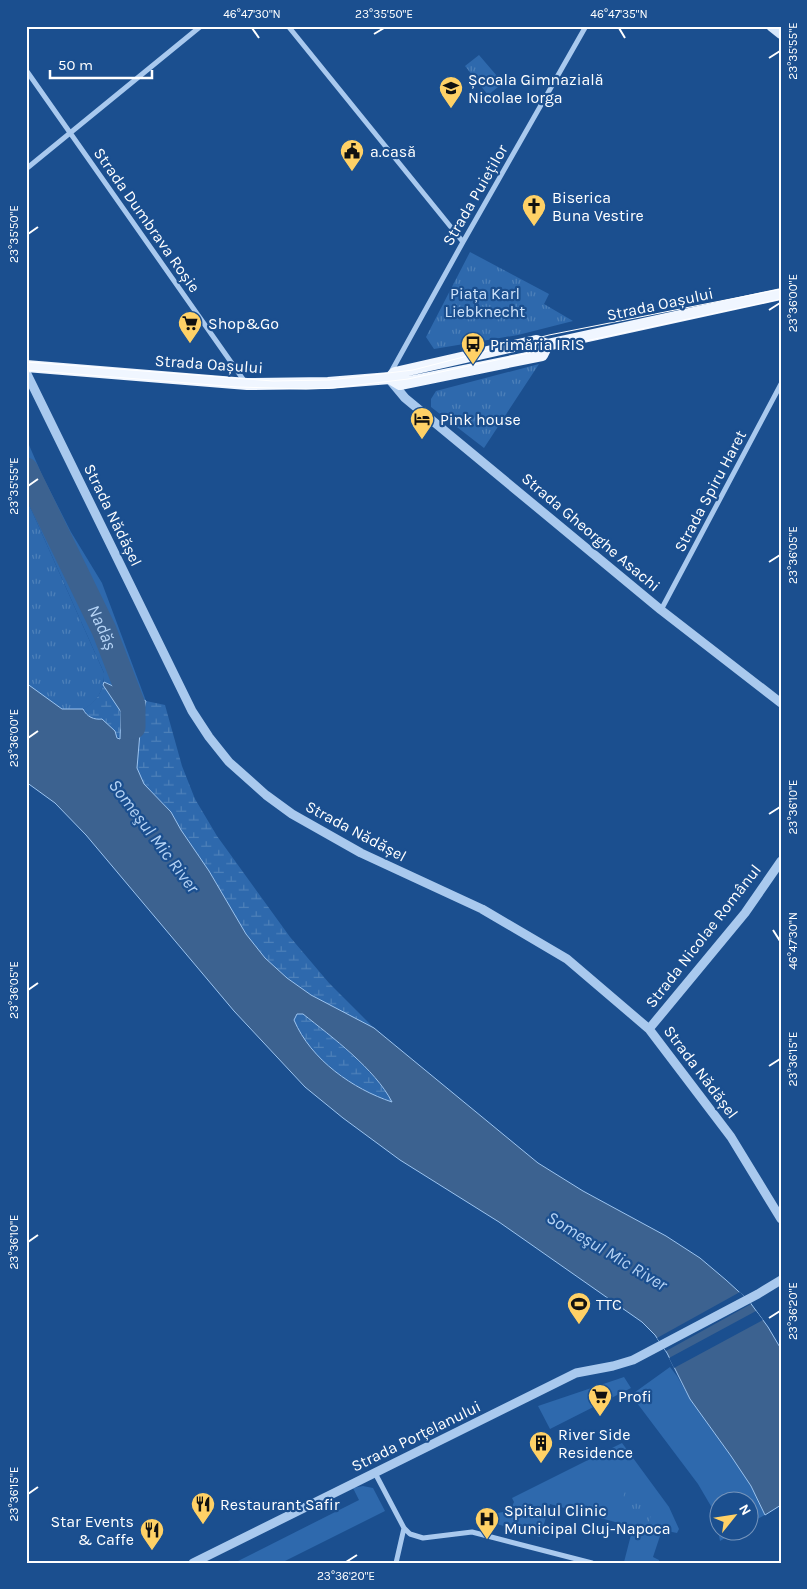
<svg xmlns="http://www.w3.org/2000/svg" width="807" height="1589" font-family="Karla,sans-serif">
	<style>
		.green { fill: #2e69ad }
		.wetland { fill: url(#wetland-marsh) }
		.park { fill: url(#park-tufts) }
		.water { fill: #3c6290; stroke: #9cc4f0; fill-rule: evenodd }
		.pier { fill: #1b4f8f }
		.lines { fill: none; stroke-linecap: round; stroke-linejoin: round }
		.river { stroke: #3c6290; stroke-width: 25 }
		.minor { stroke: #a9c9ee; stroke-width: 5 }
		.tertiary { stroke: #a9c9ee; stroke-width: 9 }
		.secondary { stroke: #d6e6fa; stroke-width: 10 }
		.primary { stroke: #f0f6ff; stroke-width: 12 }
		.tram { stroke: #fff; stroke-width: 1 }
		.ticks { fill: none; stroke: #fff; stroke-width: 2 }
		.labels { text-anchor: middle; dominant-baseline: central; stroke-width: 4.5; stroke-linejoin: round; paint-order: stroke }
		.poi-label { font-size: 16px; fill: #fff; stroke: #1b4f8f; text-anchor: start }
		.street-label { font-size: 16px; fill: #fff; stroke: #1b4f8f }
		.park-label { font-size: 16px; fill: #cfe3fa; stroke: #1b4f8f }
		.water-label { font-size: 18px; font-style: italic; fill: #b5d3f5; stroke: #1b4f8f }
		.neatline { fill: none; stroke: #fff; stroke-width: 2 }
		.ticks-label { font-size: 12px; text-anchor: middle; fill: #fff }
	</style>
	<defs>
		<pattern id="wetland-marsh" width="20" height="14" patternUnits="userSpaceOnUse" patternTransform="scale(1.25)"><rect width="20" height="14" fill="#2e69ad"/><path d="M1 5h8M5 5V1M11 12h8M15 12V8" fill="none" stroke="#4d80b9"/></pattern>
		<pattern id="park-tufts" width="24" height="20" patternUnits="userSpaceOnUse" patternTransform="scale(1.25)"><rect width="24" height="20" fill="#2e69ad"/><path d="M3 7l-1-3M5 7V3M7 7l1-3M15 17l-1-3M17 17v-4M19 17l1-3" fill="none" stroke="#4d80b9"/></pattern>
	</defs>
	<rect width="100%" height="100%" fill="#1b4f8f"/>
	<!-- green -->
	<path class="green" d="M 26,438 L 42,475 L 71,532 L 102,583 L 146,701 L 104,682 L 104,673 L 26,498 Z
		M 670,1367 L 677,1376 L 690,1399 L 731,1456 L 751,1486 L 765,1515 L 750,1523 L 750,1502 L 720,1502 L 720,1532 L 735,1532 L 720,1541 L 715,1513 L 698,1484 L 631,1395 Z
		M 624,1377 L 631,1388 L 550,1429 L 538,1406 Z
		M 622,1443 L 669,1507 L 679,1529 L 677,1533 L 662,1530 L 653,1557 L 659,1560 L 659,1563 L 624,1562 L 633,1527 L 550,1504 L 540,1537 L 487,1521 L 484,1515 L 510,1511 L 514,1502 L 512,1498 Z
		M 363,1486 L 373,1488 L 385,1511 L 281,1563 L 234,1563 L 359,1500 L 353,1488 Z"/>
	<!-- wetland -->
	<path class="wetland" d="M 103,685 L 121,712 L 121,739 L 89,717 L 83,709 C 94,703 99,697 103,685 Z
		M 146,701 L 165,705 L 182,766 L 195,799 L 217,836 L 290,937 L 329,983 L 374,1028 L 311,995 L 287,978 L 265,958 L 246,934 L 209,871 L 181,830 L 171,812 L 144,784 L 137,769 L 141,720 Z
		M 297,1014 L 303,1014 C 335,1040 371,1067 393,1102 C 353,1089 311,1060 293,1020 Z"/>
	<!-- park -->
	<path class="park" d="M 479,55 L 503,83 L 488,95 L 465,66 Z
		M 470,252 L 549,294 L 544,304 L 573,321 L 518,335 L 434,349 L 426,337 Z
		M 539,364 L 484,448 L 431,407 L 431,399 L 436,391 Z
		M 26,498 L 104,673 C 105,696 87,718 61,709 C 49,704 37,691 26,683 Z
		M 625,1491 L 656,1501 L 649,1522 L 619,1513 Z"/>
	<!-- water -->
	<path class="water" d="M 104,682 L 146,701 L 141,721 L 137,768 L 144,784 L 171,812 L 181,830 L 209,871 L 246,934 L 265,958 L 287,978 L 311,995 L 374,1028 L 538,1163 L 583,1191 L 666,1236 L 700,1258 L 726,1280 L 749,1301 L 768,1327 L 781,1349 L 781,1505 L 765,1515 L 751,1486 L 731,1456 L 690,1399 L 667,1353 L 655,1335 L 642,1322 L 499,1222 L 400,1160 L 343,1118 L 305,1087 L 234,1011 L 86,835 L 55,803 L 26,782 L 26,683 L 62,709 L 83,709 C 87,717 94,720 102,719 L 115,731 L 117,738 L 120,739 L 121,712 L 103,685 ZM 297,1014 L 303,1014 C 332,1037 375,1069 392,1102 C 353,1089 311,1060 294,1020 Z"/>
	<!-- pier -->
	<path class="pier" d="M 740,1292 L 751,1304 L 666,1351 L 657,1338 Z
		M 756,1311 L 763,1320 L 674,1368 L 669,1358 Z"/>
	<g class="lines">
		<!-- river -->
		<path class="river" id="s1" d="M 26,470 L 104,630 L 133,705 L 133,727"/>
		<!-- minor -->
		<path class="minor" d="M 288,26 L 463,242
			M 26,70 L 245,382
			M 26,169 L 201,26
			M 391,372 L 463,242 L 586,26
			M 661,610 L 781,384
			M 375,1473 L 404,1528 L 410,1534 L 423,1538 L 472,1532 L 592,1563
			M 396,1563 L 404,1528"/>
		<!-- tertiary -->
		<path class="tertiary" d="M 26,372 L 192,711 L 209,737 L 229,762 L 266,795 L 292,814 L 361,853 L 482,909 L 567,959 L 649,1029 L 731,1137 L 781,1219
			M 390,380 L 405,398 L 661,610 L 781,703
			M 649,1029 L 745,913 L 781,861
			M 193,1563 L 576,1373 L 613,1366 L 633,1360 L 758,1294 L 781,1280"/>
		<!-- secondary -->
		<path class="secondary" d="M 771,26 L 781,34"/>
		<!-- primary -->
		<path class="primary" d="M 26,366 L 247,384 L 328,383 L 390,378 L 395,373 L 536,341 L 547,345 L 781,294
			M 390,378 L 400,384 L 542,355 L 547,345"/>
		<!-- tram -->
		<path class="tram" d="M 26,362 L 273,381 L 330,380 L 413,370 L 549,335 L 781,289
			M 26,370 L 238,387 L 306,389 L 333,388 L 408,379 L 781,299"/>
	</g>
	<!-- ticks -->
	<path class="ticks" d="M 252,28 L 259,38M 619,28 L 625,38M 374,34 L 384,28M 769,58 L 780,51M 28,234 L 38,227M 769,310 L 780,303M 28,486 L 38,479M 769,562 L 780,555M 28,738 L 38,731M 769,814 L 780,807M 773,930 L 780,941M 28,990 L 38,983M 769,1066 L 780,1059M 28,1242 L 38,1235M 769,1318 L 780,1311M 28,1494 L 38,1487M 346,1562 L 357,1555"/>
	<!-- icons -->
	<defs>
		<g id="school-pin" transform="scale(1.25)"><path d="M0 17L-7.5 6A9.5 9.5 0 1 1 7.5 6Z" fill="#ffd166" stroke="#1b4f8f"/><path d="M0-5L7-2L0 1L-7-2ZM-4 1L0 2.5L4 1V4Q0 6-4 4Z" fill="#111"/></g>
		<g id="civic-pin" transform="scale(1.25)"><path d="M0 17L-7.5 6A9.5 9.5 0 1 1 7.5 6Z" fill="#ffd166" stroke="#1b4f8f"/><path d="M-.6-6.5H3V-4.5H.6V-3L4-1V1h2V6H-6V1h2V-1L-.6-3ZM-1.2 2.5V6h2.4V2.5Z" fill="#111"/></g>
		<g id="church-pin" transform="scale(1.25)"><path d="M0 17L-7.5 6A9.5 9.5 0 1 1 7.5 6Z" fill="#ffd166" stroke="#1b4f8f"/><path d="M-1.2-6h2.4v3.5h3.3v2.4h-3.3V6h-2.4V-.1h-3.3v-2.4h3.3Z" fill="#111"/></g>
		<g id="supermarket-pin" transform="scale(1.25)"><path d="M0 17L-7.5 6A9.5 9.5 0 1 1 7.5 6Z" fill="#ffd166" stroke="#1b4f8f"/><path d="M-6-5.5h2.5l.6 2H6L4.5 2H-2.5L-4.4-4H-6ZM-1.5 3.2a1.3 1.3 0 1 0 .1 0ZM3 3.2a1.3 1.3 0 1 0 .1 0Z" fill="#111"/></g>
		<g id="bus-pin" transform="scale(1.25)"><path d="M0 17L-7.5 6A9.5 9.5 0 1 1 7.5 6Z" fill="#ffd166" stroke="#1b4f8f"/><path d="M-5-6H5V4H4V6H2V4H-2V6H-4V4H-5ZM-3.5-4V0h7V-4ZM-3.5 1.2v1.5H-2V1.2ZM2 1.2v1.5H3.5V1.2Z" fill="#111"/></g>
		<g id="hotel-pin" transform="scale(1.25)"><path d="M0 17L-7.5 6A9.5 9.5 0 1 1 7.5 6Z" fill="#ffd166" stroke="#1b4f8f"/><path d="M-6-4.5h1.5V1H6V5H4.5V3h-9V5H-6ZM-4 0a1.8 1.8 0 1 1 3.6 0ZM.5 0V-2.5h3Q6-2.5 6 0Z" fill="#111"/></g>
		<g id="stadium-pin" transform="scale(1.25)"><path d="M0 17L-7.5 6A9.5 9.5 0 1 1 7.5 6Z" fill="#ffd166" stroke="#1b4f8f"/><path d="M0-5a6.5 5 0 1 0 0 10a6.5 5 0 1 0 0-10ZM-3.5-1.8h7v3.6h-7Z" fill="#111"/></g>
		<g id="building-pin" transform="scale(1.25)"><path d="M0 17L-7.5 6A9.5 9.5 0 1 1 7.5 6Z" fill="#ffd166" stroke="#1b4f8f"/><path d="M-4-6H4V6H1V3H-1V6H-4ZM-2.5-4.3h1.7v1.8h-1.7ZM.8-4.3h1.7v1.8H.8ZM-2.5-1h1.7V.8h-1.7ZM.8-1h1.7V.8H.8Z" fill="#111"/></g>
		<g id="restaurant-pin" transform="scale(1.25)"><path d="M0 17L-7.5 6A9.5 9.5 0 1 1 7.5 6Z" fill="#ffd166" stroke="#1b4f8f"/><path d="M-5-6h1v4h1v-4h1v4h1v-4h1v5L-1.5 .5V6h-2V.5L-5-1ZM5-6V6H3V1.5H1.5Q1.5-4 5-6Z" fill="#111"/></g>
		<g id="hospital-pin" transform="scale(1.25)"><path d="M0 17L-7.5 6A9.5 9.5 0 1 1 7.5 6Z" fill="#ffd166" stroke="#1b4f8f"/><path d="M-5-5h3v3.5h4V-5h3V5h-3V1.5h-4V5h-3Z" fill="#111"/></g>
	</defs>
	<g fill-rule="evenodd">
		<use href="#school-pin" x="451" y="88"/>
		<use href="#civic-pin" x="352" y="151"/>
		<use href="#church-pin" x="534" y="206"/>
		<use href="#supermarket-pin" x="190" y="323"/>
		<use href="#bus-pin" x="473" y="344"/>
		<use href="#hotel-pin" x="422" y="419"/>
		<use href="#stadium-pin" x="579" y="1304"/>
		<use href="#supermarket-pin" x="600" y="1396"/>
		<use href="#building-pin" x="541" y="1443"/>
		<use href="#restaurant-pin" x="203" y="1504"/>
		<use href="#hospital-pin" x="487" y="1519"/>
		<use href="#restaurant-pin" x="152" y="1530"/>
	</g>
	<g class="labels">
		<!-- poi labels -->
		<g class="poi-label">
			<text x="468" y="79">Școala Gimnazială<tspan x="468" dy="18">Nicolae Iorga</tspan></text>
			<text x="370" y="151">a.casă</text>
			<text x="552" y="197">Biserica<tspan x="552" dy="18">Buna Vestire</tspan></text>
			<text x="208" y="323">Shop&amp;Go</text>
			<text x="490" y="344">Primăria IRIS</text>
			<text x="440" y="419">Pink house</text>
			<text x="596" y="1304">TTC</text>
			<text x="618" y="1396">Profi</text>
			<text x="558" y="1434">River Side<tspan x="558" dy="18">Residence</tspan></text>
			<text x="220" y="1504">Restaurant Safir</text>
			<text x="504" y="1510">Spitalul Clinic<tspan x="504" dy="18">Municipal Cluj-Napoca</tspan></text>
			<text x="134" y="1521" text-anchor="end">Star Events<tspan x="134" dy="18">&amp; Caffe</tspan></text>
		</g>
		<!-- street labels -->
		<g class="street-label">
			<text transform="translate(475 195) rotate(-60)">Strada Puieților</text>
			<text transform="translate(147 220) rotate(55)">Strada Dumbrava Roșie</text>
			<text transform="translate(660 304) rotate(-12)">Strada Oașului</text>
			<text transform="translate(209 364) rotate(4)">Strada Oașului</text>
			<text transform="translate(710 491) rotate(-62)">Strada Spiru Haret</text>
			<text transform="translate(113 515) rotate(64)">Strada Nădășel</text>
			<text transform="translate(591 532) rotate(40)">Strada Gheorghe Asachi</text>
			<text transform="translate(356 831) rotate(28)">Strada Nădășel</text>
			<text transform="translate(703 936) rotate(-52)">Strada Nicolae Românul</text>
			<text transform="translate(701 1072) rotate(53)">Strada Nădășel</text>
			<text transform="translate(416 1436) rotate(-26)">Strada Porțelanului</text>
		</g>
		<!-- park labels -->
		<g class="park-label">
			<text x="485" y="293">Piața Karl<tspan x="485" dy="18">Liebknecht</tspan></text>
		</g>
		<!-- water labels -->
		<g class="water-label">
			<text stroke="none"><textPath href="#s1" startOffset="175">Nadăș</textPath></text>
			<text transform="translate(154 836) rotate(53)">Someşul Mic River</text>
			<text transform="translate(607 1251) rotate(31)">Someşul Mic River</text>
		</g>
	</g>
	<!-- border -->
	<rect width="807" height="1589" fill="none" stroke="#1b4f8f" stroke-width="55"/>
	<!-- north arrow -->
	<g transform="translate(734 1516) rotate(60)"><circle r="24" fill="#1b4f8f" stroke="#7695bc"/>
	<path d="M0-4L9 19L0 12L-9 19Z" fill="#ffd166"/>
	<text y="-8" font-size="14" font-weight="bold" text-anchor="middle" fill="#ffffff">N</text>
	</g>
	<!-- scale -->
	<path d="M50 70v8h102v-8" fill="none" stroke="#ffffff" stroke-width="2.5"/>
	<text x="58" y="70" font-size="15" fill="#ffffff" stroke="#1b4f8f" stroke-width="4" paint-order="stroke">50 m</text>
	<rect x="28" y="28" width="752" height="1534" class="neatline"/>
	<g class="ticks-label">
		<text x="252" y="18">46°47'30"N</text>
		<text x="384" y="18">23°35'50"E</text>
		<text x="619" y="18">46°47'35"N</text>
		<text transform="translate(793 51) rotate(-90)" y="4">23°35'55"E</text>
		<text transform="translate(14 234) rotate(-90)" y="4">23°35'50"E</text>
		<text transform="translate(793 303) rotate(-90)" y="4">23°36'00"E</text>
		<text transform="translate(14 486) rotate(-90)" y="4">23°35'55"E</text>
		<text transform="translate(793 555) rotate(-90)" y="4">23°36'05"E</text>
		<text transform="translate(14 738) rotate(-90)" y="4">23°36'00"E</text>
		<text transform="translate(793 807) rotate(-90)" y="4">23°36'10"E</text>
		<text transform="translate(793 941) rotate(-90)" y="4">46°47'30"N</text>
		<text transform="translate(14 990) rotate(-90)" y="4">23°36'05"E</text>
		<text transform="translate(793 1059) rotate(-90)" y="4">23°36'15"E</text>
		<text transform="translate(14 1242) rotate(-90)" y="4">23°36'10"E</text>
		<text transform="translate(793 1311) rotate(-90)" y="4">23°36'20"E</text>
		<text transform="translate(14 1494) rotate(-90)" y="4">23°36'15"E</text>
		<text x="346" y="1580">23°36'20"E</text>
	</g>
</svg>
